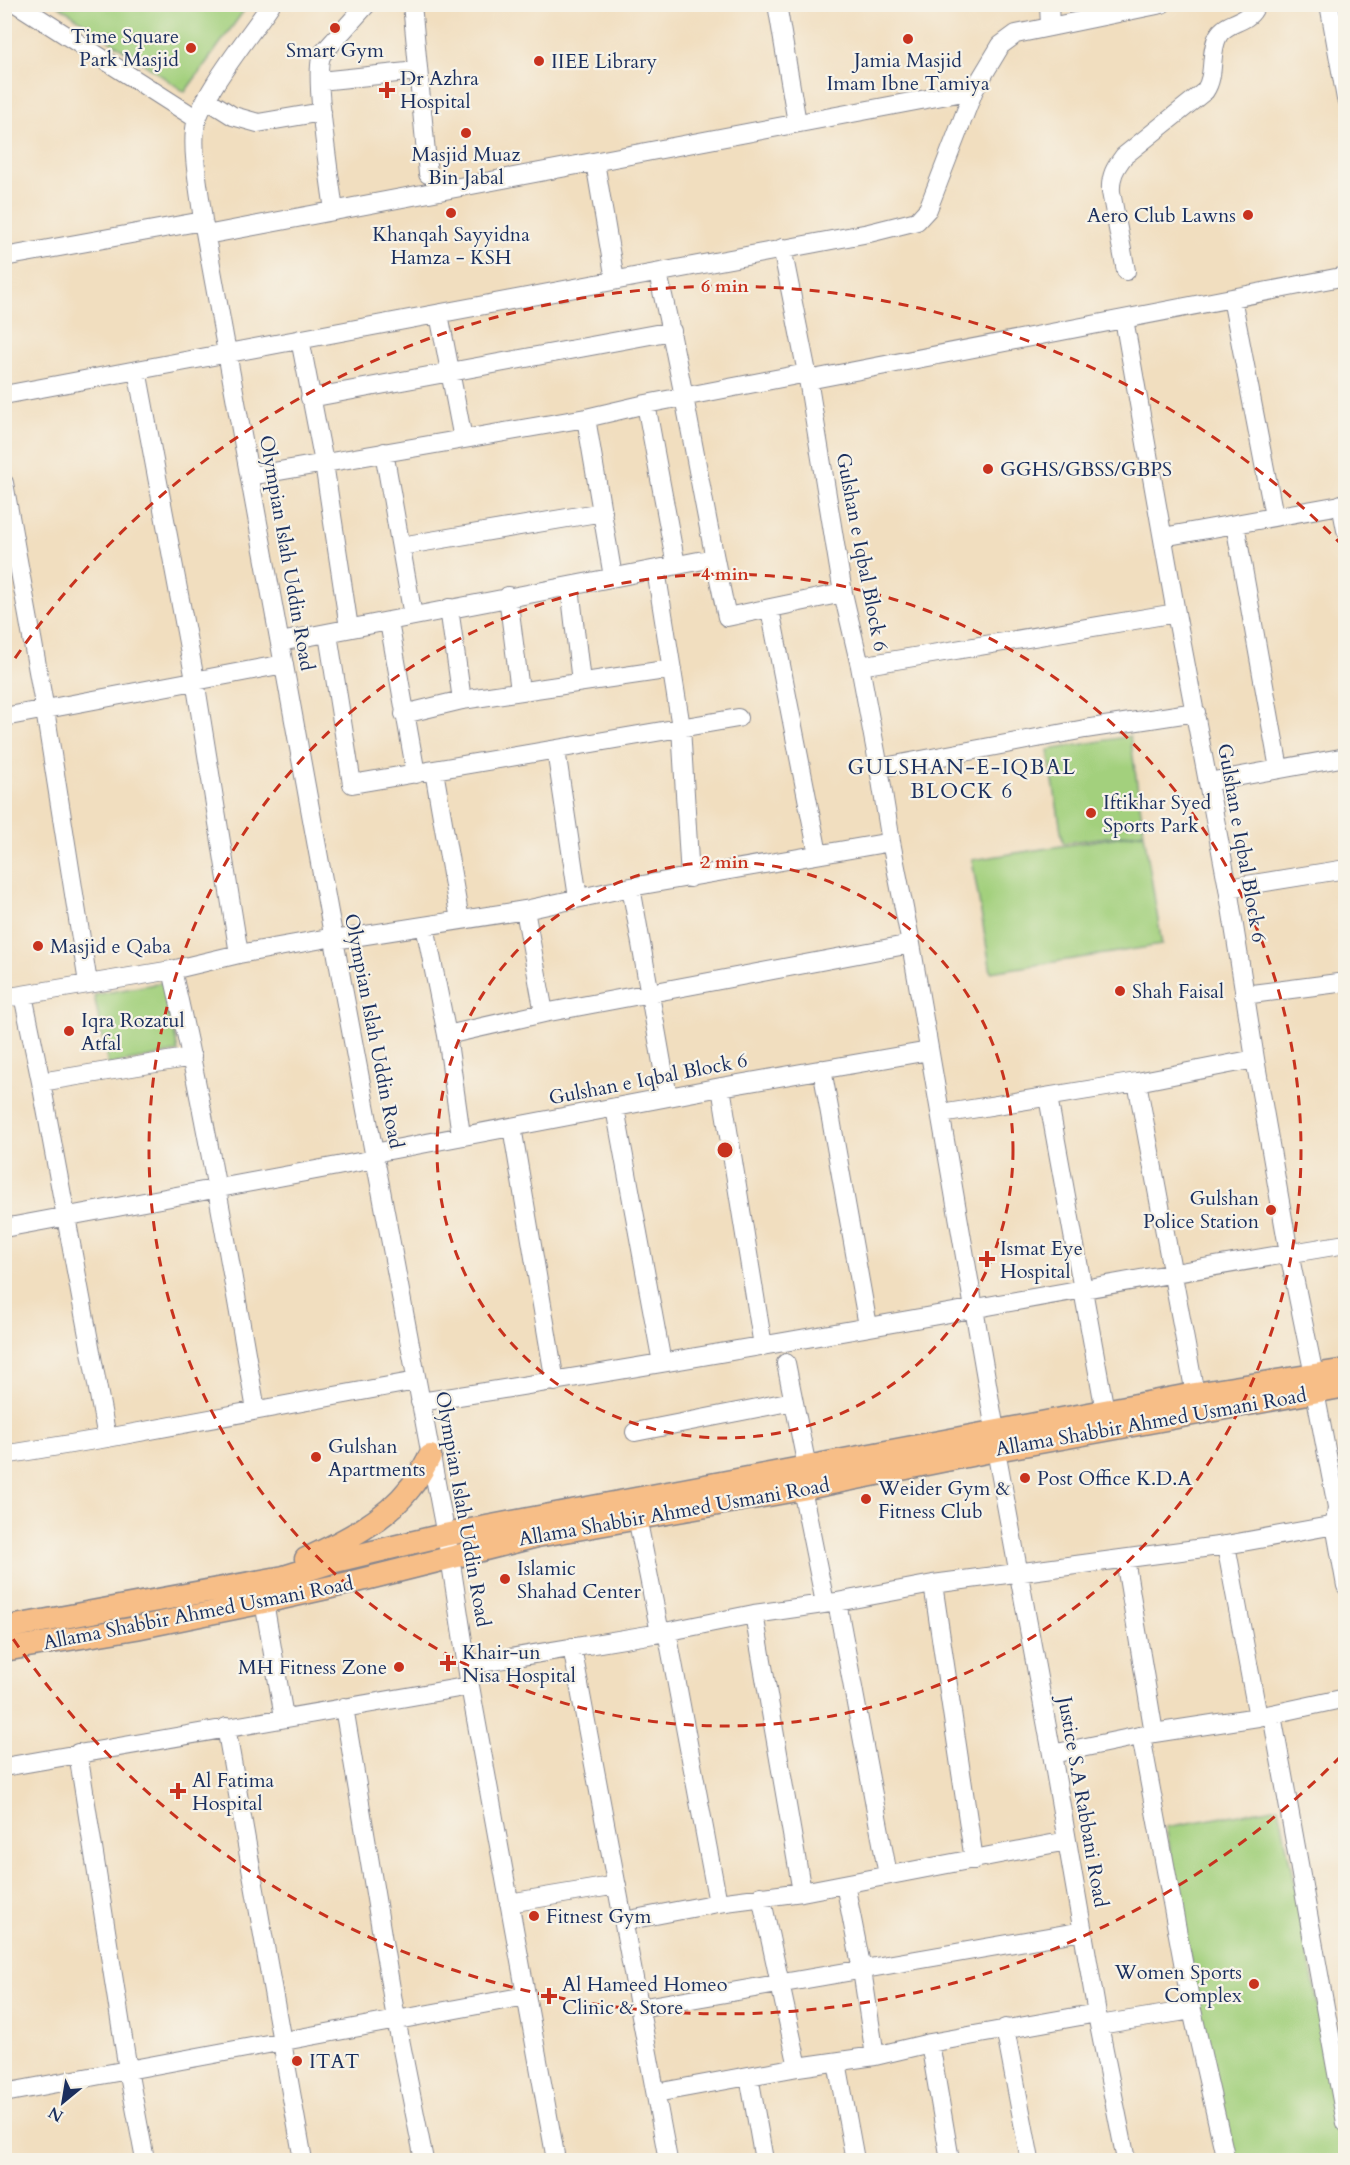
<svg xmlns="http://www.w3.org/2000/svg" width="1350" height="2165" font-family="Cardo,serif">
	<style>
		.green { fill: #a3d07d; stroke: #5f806e; stroke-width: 1.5 }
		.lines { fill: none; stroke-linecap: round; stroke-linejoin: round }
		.minor-casing { stroke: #86868e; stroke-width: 20 }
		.major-casing { stroke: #86868e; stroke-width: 25 }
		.minor { stroke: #fff; stroke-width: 18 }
		.major { stroke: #f7be87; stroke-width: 22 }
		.ring { fill: none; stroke: #c8321e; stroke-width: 3; stroke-dasharray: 10 8 }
		.poi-dot { fill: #c8321e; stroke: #f7f3e8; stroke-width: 2 }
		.labels { text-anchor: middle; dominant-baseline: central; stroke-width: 4.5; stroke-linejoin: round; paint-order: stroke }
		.poi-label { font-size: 20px; fill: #1b2f5e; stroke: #f7f3e8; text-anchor: start }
		.street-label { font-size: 20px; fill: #1b2f5e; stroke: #f7f3e8 }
		.neighbourhood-label { font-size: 21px; letter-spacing: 1.5px; fill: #1b2f5e; stroke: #f7f3e8 }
		.centre { fill: #c8321e; stroke: #f7f3e8; stroke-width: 3 }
		.ring-label { font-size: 18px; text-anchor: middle; font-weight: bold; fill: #c8321e; stroke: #f7f3e8; stroke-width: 4.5; stroke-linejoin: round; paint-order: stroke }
	</style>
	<rect width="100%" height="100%" fill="#f7f3e8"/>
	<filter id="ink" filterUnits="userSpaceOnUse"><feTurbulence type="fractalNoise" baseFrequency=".0167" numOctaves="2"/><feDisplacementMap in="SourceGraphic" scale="12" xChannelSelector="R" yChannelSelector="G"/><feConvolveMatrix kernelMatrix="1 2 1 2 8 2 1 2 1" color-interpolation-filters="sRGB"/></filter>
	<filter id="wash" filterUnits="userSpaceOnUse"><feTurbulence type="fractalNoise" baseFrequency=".008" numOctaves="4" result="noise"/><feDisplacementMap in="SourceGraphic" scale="24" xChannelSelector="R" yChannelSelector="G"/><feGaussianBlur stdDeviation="1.35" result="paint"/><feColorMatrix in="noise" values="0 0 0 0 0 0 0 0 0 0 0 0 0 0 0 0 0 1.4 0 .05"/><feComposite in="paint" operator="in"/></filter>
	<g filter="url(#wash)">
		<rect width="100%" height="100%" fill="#f1debf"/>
		<!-- green -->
		<path class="green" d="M 58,5 L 248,5 L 185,92 Z
			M 1130,736 L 1144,832 L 1063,843 L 1048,750 Z
			M 1144,833 L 1162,945 L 991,972 L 972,860 Z
			M 165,982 L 178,1052 L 108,1065 L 94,995 Z
			M 1279,1807 L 1345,2142 L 1345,2160 L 1226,2160 L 1166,1827 Z"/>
	</g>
	<g filter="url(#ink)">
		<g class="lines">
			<!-- minor casing -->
			<g class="minor-casing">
				<path id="minor" d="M 17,4 L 197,119
					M 271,4 C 252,33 198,98 195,129 C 192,156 200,193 203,221 L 334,940 L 450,1557 L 470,1686 L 556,2160
					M 412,4 L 428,174
					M 777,4 L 797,123
					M 1049,4 L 1050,26
					M 1329,4 L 1346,99
					M 320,81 L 417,71
					M 206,99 L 233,116 L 258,123 L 322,112
					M 595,162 L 615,280
					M 334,211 C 331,186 312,67 323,53 L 367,4
					M 206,235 L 974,90
					M 782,248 L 807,373 L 843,593 L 860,666 L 879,768 L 891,842 L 911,944 L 995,1430
					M 4,257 L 203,221
					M 1126,271 L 1111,192 C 1110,176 1115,168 1124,156 L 1205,91 C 1216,75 1209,53 1218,36 C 1226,21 1246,24 1254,9 L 1254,4
					M 658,274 C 685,387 702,503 727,617 L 843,593
					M 1232,298 L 1274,516
					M 439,314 L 463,439
					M 1124,319 L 1176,613 L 1228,888 L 1255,1059 L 1289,1253 L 1314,1375
					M 300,339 L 324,463 L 349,628
					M 137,370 L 195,680 L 239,954
					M 808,380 L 1346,276
					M 4,395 L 869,233 L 917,221 L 928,209 L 974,90 L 1001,45 L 1016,34 L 1162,4
					M 310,398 L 672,331
					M 646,404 L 676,565
					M 586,418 L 613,577
					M 384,452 L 413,616
					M 250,476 L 586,418 L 646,404 L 807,373
					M 4,483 L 45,710 L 88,983
					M 1341,504 L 1346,530
					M 1235,524 L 1279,769
					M 1163,537 L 1346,504
					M 401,546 L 603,512
					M 656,570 L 681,727 L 690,878
					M 570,587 L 581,682
					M 508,596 L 520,691
					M 449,608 L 462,700
					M 770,609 L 818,854
					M 389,622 L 416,774
					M 328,634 L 352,784 L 738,718
					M 280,642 L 714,558
					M 860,666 L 1176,613
					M 404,714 L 462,700 L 672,669
					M 4,717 L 284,664
					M 556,750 L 578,898
					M 879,768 L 1085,729 L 1196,712
					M 434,771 L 460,920
					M 1208,782 L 1346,757
					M 631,887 L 668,1097
					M 1228,888 L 1346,869
					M 525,910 L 544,1013
					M 425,926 L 447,1035 L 461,1135
					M 334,940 L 525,910 L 631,887 L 891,842
					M 172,970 C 206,1116 230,1263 256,1410
					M 23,995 L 41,1082 L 107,1438
					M 1244,995 L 1346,982
					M 4,998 L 172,970 L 239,954 L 334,937
					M 447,1035 L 544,1013 L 911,944
					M 822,1069 L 868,1326
					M 41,1082 L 192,1057
					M 1137,1082 L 1195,1394
					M 721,1087 L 763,1346
					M 1048,1097 L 1105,1411
					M 615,1108 L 662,1363
					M 941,1114 L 1137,1082 L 1255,1059
					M 512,1127 L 555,1382
					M 374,1153 L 721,1087 L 929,1051
					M 4,1228 L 375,1159
					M 786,1363 L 807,1467
					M 1315,1392 L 1337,1507 L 1335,1525 L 1346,1586
					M 420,1402 C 730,1355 1037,1295 1346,1244
					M 635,1432 L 793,1401
					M 996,1450 L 1052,1754 L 1099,2025 L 1126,2160
					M 4,1455 L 107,1438 L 416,1381
					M 802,1489 L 825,1603
					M 637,1517 L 660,1633
					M 1226,1545 L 1258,1717
					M 1125,1559 L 1154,1733
					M 933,1584 L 974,1860
					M 264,1602 L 284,1717
					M 837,1602 L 888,1875
					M 754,1614 L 802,1892
					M 667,1631 L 718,1903
					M 572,1647 L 668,2160
					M 468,1665 L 660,1633 L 754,1614 L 837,1602 L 933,1584 L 1226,1545 L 1335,1525
					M 344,1707 L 396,2019 L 424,2160
					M 1272,1715 L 1346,2123
					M 226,1727 L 303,2160
					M 1141,1736 L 1192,2010 L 1226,2160
					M 78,1753 L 128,2070 L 145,2160
					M 1052,1754 L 1154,1733 L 1258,1717 L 1346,1698
					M 4,1767 L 470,1686
					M 845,1884 L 862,1970 L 875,2056
					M 761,1896 L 798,2067
					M 509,1903 L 617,1885
					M 624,1921 L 718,1903 L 802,1892 L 1067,1841
					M 639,2008 L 1083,1931
					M 1099,2025 L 1192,2010
					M 1005,2028 L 1030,2160
					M 930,2043 L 950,2160
					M 837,2062 L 855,2160
					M 749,2076 L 764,2160
					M 4,2093 L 526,1996
					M 656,2093 L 798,2067 L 875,2056 L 930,2043 L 1097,2013"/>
			</g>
			<!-- major casing -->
			<g class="major-casing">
				<path id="major" d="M 306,1559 C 342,1542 385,1521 410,1488 C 418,1479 424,1467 430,1456
					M 4,1628 L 284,1577 L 335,1561 L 444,1535 L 1195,1394 L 1346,1370
					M 4,1650 L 136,1628 L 264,1602 L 349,1583 L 537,1536 L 802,1489 L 996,1450 L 1346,1386"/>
			</g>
			<!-- minor -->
			<use href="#minor" class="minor"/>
			<!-- major -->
			<use href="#major" class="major"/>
		</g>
	</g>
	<!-- distance rings -->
	<g class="ring">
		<circle cx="725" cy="1150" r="288"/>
		<circle cx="725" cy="1150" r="576"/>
		<path d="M1341 1756A864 864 0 0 1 5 1627M5 673A864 864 0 0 1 1341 544"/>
	</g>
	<!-- markers -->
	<g class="poi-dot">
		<circle cx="335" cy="28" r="6"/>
		<circle cx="908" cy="39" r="6"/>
		<circle cx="191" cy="48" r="6"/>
		<circle cx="539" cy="61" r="6"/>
		<path d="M384 81h6v6h6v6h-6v6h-6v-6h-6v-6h6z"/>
		<circle cx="466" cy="133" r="6"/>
		<circle cx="451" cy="213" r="6"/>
		<circle cx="1248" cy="215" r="6"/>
		<circle cx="988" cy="469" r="6"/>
		<circle cx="1091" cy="813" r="6"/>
		<circle cx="38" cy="946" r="6"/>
		<circle cx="1120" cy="991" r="6"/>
		<circle cx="69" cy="1031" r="6"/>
		<circle cx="1271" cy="1210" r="6"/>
		<path d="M984 1250h6v6h6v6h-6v6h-6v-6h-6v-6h6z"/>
		<circle cx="316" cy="1457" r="6"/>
		<circle cx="1025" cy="1478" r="6"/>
		<circle cx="866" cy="1499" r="6"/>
		<circle cx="505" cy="1579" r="6"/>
		<path d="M445 1654h6v6h6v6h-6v6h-6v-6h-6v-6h6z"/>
		<circle cx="399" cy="1667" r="6"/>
		<path d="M175 1782h6v6h6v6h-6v6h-6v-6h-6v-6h6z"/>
		<circle cx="534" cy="1916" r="6"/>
		<circle cx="1254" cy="1984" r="6"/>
		<path d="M546 1987h6v6h6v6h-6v6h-6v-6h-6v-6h6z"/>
		<circle cx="297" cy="2061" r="6"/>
	</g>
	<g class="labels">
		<!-- poi labels -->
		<g class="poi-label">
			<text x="179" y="36" text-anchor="end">Time Square<tspan x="179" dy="23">Park Masjid</tspan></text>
			<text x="335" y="50" text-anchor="middle">Smart Gym</text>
			<text x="908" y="60" text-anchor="middle">Jamia Masjid<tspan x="908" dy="23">Imam Ibne Tamiya</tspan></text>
			<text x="551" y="61">IIEE Library</text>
			<text x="400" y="78">Dr Azhra<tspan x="400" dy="23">Hospital</tspan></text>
			<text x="466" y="154" text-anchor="middle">Masjid Muaz<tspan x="466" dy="23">Bin Jabal</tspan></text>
			<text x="1236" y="215" text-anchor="end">Aero Club Lawns</text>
			<text x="451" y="234" text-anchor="middle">Khanqah Sayyidna<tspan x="451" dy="23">Hamza - KSH</tspan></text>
			<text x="1000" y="469">GGHS/GBSS/GBPS</text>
			<text x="1103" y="802">Iftikhar Syed<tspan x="1103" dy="23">Sports Park</tspan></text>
			<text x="50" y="946">Masjid e Qaba</text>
			<text x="1132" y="991">Shah Faisal</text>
			<text x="81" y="1020">Iqra Rozatul<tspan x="81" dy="23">Atfal</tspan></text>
			<text x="1259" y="1198" text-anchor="end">Gulshan<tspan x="1259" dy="23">Police Station</tspan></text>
			<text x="1000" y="1248">Ismat Eye<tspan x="1000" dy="23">Hospital</tspan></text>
			<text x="328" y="1446">Gulshan<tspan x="328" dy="23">Apartments</tspan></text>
			<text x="1037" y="1478">Post Office K.D.A</text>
			<text x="878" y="1488">Weider Gym &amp;<tspan x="878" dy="23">Fitness Club</tspan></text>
			<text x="517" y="1568">Islamic<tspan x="517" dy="23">Shahad Center</tspan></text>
			<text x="462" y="1652">Khair-un<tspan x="462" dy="23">Nisa Hospital</tspan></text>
			<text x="387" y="1667" text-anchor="end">MH Fitness Zone</text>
			<text x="192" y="1780">Al Fatima<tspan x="192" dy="23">Hospital</tspan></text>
			<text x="546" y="1916">Fitnest Gym</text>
			<text x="1242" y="1972" text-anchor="end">Women Sports<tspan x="1242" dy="23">Complex</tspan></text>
			<text x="562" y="1984">Al Hameed Homeo<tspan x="562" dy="23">Clinic &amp; Store</tspan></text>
			<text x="309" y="2061">ITAT</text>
		</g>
		<!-- street labels -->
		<g class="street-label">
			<text transform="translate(862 552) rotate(79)">Gulshan e Iqbal Block 6</text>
			<text transform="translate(287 553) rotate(80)">Olympian Islah Uddin Road</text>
			<text transform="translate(1242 843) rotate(80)">Gulshan e Iqbal Block 6</text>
			<text transform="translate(374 1031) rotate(79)">Olympian Islah Uddin Road</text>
			<text transform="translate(648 1079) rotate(-11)">Gulshan e Iqbal Block 6</text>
			<text transform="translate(1151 1422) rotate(-10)">Allama Shabbir Ahmed Usmani Road</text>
			<text transform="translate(463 1509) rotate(80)">Olympian Islah Uddin Road</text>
			<text transform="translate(674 1512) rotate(-10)">Allama Shabbir Ahmed Usmani Road</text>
			<text transform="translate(198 1613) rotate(-11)">Allama Shabbir Ahmed Usmani Road</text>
			<text transform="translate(1083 1802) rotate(80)">Justice S.A Rabbani Road</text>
		</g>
		<!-- neighbourhood labels -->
		<g class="neighbourhood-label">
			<text x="962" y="767">GULSHAN-E-IQBAL<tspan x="962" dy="24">BLOCK 6</tspan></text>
		</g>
	</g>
	<circle cx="725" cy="1150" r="9" class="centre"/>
	<g class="ring-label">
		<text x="725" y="292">6 min</text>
		<text x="725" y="580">4 min</text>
		<text x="725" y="868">2 min</text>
	</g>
	<!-- margin -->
	<rect width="1350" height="2165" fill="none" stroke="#f7f3e8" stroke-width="24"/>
	<!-- north arrow -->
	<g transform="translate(63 2102) rotate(210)" stroke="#f7f3e8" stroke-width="4.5" paint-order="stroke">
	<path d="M0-4.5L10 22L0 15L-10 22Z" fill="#1b2f5e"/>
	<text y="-9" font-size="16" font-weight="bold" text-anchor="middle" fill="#1b2f5e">N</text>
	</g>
</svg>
